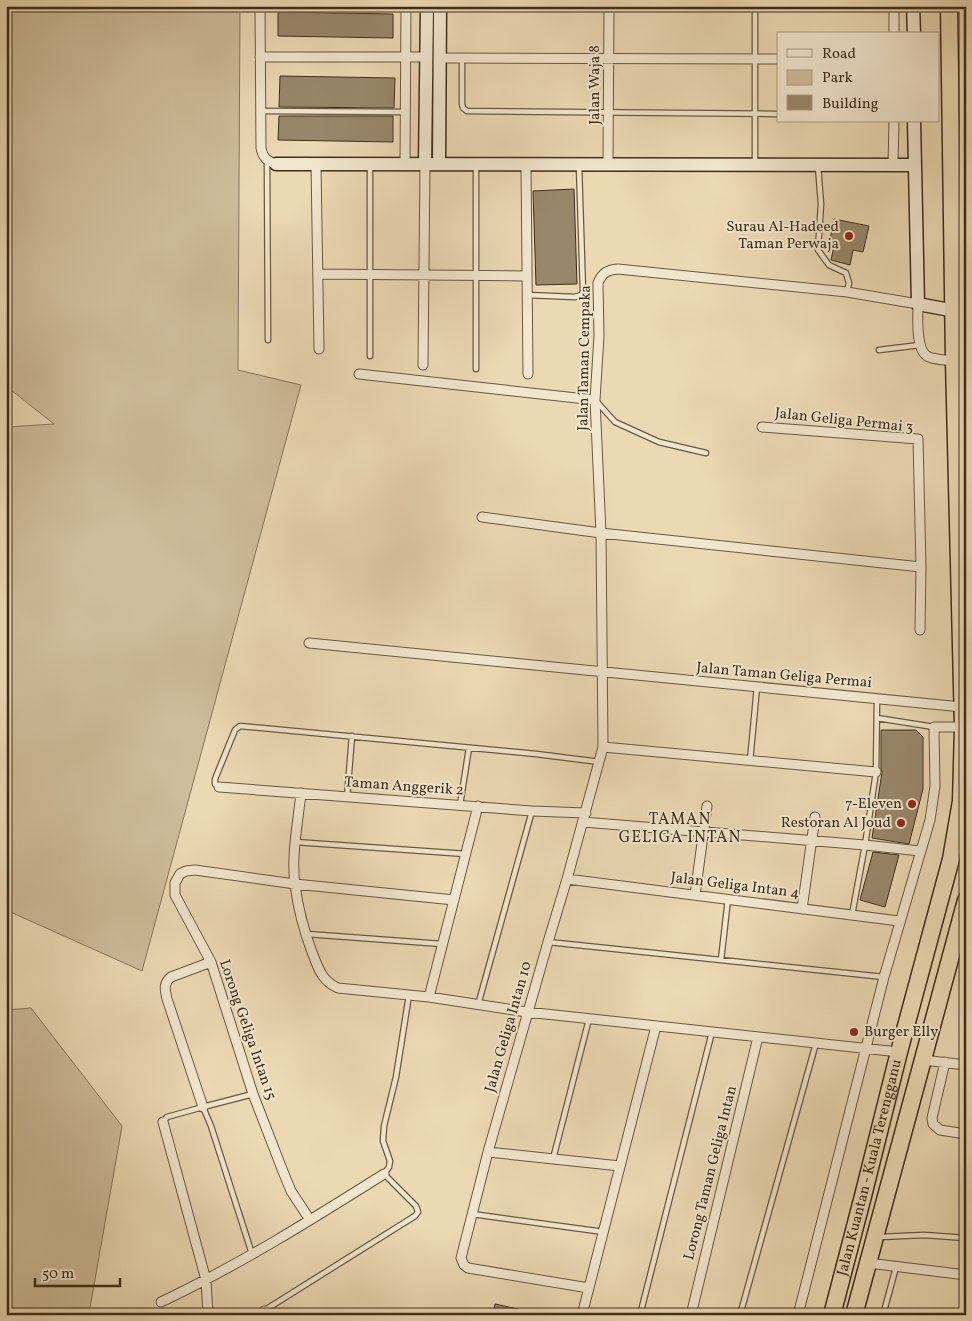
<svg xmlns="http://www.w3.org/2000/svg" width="972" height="1321" font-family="Vollkorn,serif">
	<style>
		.green { fill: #cebc9a; stroke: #86755a }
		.building { fill: #98876a; stroke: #3e2e1a }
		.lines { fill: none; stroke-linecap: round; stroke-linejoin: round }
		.lane-casing { stroke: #695940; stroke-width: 7 }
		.street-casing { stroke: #695940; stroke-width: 11 }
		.secondary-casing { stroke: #3e2e1a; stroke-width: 15 }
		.highway-casing { stroke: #3e2e1a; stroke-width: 19 }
		.path { stroke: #3e2e1a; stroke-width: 2; stroke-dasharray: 4 2.5; stroke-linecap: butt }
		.lane { stroke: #f2e6ce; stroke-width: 4.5 }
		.street { stroke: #f2e6ce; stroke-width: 9 }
		.secondary { stroke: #f2e6ce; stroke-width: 12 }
		.highway { stroke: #ebd9b4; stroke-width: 16 }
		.poi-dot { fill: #8f2418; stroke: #f2e6ce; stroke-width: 2 }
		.labels { text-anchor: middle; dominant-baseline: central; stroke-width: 4; stroke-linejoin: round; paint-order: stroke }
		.street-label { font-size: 15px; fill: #3e2e1a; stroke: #f2e6ce }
		.poi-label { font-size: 15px; fill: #3e2e1a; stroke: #f2e6ce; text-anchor: end }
		.neighbourhood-label { font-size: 16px; letter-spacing: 1px; fill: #3e2e1a; stroke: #f2e6ce }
	</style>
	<rect width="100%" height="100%" fill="#ebd9b4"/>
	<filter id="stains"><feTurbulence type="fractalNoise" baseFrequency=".004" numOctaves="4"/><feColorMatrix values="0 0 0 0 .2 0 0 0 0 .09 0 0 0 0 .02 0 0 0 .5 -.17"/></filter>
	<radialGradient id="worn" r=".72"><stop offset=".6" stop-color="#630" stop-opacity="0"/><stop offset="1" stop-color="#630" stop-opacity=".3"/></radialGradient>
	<!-- green -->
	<path class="green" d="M 6,6 L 240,6 L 238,370 L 301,385 L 142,971 L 6,910 L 6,427 L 54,424 L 6,386 Z
		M 31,1008 L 122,1126 L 90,1308 L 83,1315 L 6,1315 L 6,1010 Z"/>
	<!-- building -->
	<path class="building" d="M 278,12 L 393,14 L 393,38 L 278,36 Z
		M 280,76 L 395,78 L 394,108 L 279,107 Z
		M 279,116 L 393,116 L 393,142 L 278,140 Z
		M 574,189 L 577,284 L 536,285 L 533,191 Z
		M 834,219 L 869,226 L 863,252 L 853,250 L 850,265 L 831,260 L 834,246 L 829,245 Z
		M 881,730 L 916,730 L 923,737 L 923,789 L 909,844 L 872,838 L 882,772 L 881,768 Z
		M 873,852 L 899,855 L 885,907 L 860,900 Z
		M 495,1304 L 527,1311 L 527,1315 L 493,1315 Z"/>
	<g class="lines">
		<!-- lane casing -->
		<g class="lane-casing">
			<path id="lane" d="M 441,8 L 894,8
				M 462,58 L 462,104 L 463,108 L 467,111 L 778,114
				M 260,111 L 405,112
				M 267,161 L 268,340
				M 755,162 L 755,6
				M 818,166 L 821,204 L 818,250 L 829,265 L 846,273 L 849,283 L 847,292
				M 527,295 L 575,297 L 581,295 L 583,292 L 579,166
				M 879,350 L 920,345
				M 370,356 L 370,165
				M 476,369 L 476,166
				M 596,401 L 615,422 L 659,442 L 706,453
				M 877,718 L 934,727
				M 750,761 L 757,687
				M 219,787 L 215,784 L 215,779 L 235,730 L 240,726 L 536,754 L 600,762
				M 347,797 L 352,736
				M 460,805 L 469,748
				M 295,842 L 466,854
				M 852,915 L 865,845 L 876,772 L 877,699
				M 307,934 L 442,944
				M 548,942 L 884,977
				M 721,960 L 728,899
				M 478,1005 L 532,811
				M 203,1107 L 253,1094
				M 163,1122 L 167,1117 L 203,1107 L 211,1126 L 252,1254
				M 553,1159 L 589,1019
				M 472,1214 L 604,1232
				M 880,1237 L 924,1235 L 966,1238
				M 257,1315 L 415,1216 L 418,1212 L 416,1206 L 384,1174 L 389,1167 L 390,1161 L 383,1141 L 384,1126 L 396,1077 L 409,995
				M 640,1315 L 712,1032
				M 740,1315 L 816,1043
				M 883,1315 L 896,1267"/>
		</g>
		<!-- street casing -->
		<g class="street-casing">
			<path id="street" d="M 260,6 L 261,148 C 263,158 267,161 276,164
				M 894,34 L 894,6
				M 260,57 L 427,57
				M 440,58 L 778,59
				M 316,164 L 319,349
				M 405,164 L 406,6
				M 526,164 L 528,374
				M 608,164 L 609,6
				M 893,165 L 894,121
				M 318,274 L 527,276
				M 423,365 L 425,164
				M 359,374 L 595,400
				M 762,427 L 918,439 L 921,567 L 920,630
				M 482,517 L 601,533 L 921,567
				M 309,643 L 962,707
				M 603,747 L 876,772
				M 219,787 L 532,811 L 586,813
				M 301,793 C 298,822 291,856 295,885 C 298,908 304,931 312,952 C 318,968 322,981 338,988 L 429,997 L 527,1012 L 899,1052
				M 583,822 L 865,845 L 920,851
				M 567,879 L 899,921
				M 695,895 L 707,806
				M 802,909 L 815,817
				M 429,997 L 478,806
				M 923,1060 L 966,1065
				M 945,1062 L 932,1118 L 933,1124 L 940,1130 L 966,1134
				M 203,1107 L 167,999 C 165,990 163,983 171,977 L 211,962
				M 163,1122 L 206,1280 L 208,1315
				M 488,1152 L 620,1166
				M 310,1220 L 291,1191 L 282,1169 L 253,1094 L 211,962 L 175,895 L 175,883 L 180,874 L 186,871 L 195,870 L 295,884 L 454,900
				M 868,1263 L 966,1275
				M 589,1288 L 468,1268 L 464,1265 L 461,1258 L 488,1152 L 548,942 L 567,879 L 603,747 L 601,533 L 595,400 L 599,336 L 598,283 C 602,273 607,270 618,269 L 847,292 L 918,304 C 918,317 915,352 929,357 C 937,360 946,360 954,361
				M 161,1302 C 239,1265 311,1220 384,1174
				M 264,1315 L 264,1311
				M 582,1315 L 656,1026
				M 691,1315 L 758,1037
				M 798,1315 L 884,977 L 930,820 L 935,786 L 934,727 L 963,727"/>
		</g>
		<!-- secondary casing -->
		<g class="secondary-casing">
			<path id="secondary" d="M 913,6 L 914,34
				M 914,121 L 918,304 L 966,313
				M 276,164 L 914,165
				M 425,164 L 427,6
				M 439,164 L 440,6"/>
		</g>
		<!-- highway casing -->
		<g class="highway-casing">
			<g id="highway">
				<path id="s1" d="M 832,1315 L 863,1196 L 899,1052 L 951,859 L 961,801 L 963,727 L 954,361 L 949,6"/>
				<path d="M 854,1315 L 966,900"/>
			</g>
		</g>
		<!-- path -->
		<path class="path" d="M 6,409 L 6,412"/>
		<!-- lane -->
		<use href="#lane" class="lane"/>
		<!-- street -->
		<use href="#street" class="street"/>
		<!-- secondary -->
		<use href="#secondary" class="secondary"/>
		<!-- highway -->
		<use href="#highway" class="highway"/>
	</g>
	<!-- markers -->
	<g class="poi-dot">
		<circle cx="849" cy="236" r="5"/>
		<circle cx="912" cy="804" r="5"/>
		<circle cx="901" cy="823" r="5"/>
		<circle cx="854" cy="1032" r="5"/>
	</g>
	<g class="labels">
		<!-- street labels -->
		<g class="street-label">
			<text transform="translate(595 85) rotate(-90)">Jalan Waja 8</text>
			<text transform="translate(585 358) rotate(-89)">Jalan Taman Cempaka</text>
			<text transform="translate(844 421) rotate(6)">Jalan Geliga Permai 3</text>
			<text transform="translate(784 676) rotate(5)">Jalan Taman Geliga Permai</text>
			<text transform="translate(404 787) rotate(4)">Taman Anggerik 2</text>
			<text transform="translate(735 886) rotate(7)">Jalan Geliga Intan 4</text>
			<text transform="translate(509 1027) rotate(-74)">Jalan Geliga Intan 10</text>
			<text transform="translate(247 1030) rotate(71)">Lorong Geliga Intan 15</text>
			<text stroke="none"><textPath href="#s1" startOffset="152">Jalan Kuantan - Kuala Terengganu</textPath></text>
			<text transform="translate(711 1173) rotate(-76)">Lorong Taman Geliga Intan</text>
		</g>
		<!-- poi labels -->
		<g class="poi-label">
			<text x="839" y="227">Surau Al-Hadeed<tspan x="839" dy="17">Taman Perwaja</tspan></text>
			<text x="902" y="804">7-Eleven</text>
			<text x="891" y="823">Restoran Al Joud</text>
			<text x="864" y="1032" text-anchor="start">Burger Elly</text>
		</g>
		<!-- neighbourhood labels -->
		<g class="neighbourhood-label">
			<text x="680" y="820">TAMAN<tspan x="680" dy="18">GELIGA INTAN</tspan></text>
		</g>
	</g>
	<!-- margin -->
	<rect width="972" height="1321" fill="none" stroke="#ebd9b4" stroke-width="25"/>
	<rect x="8" y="8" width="957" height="1306" fill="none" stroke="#3e2e1a" stroke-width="2.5"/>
	<rect x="12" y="12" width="947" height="1296" fill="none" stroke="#3e2e1a"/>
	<!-- legend -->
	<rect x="777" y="32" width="162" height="90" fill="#f2e6ce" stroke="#aa9c86"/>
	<rect x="787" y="49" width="25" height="8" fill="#f2e6ce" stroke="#aa9c86"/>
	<text x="822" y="58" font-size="15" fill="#3e2e1a">Road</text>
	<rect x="787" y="70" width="25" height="15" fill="#cebc9a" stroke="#aa9c86"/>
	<text x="822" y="82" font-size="15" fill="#3e2e1a">Park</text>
	<rect x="787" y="95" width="25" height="15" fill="#98876a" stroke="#aa9c86"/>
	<text x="822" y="108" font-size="15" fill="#3e2e1a">Building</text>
	<!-- scale -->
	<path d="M35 1278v8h85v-8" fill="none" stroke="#3e2e1a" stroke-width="2.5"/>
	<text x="42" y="1278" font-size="15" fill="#3e2e1a" stroke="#f2e6ce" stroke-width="4" paint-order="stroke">50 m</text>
	<rect width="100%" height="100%" filter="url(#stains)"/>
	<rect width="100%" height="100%" fill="url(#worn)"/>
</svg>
